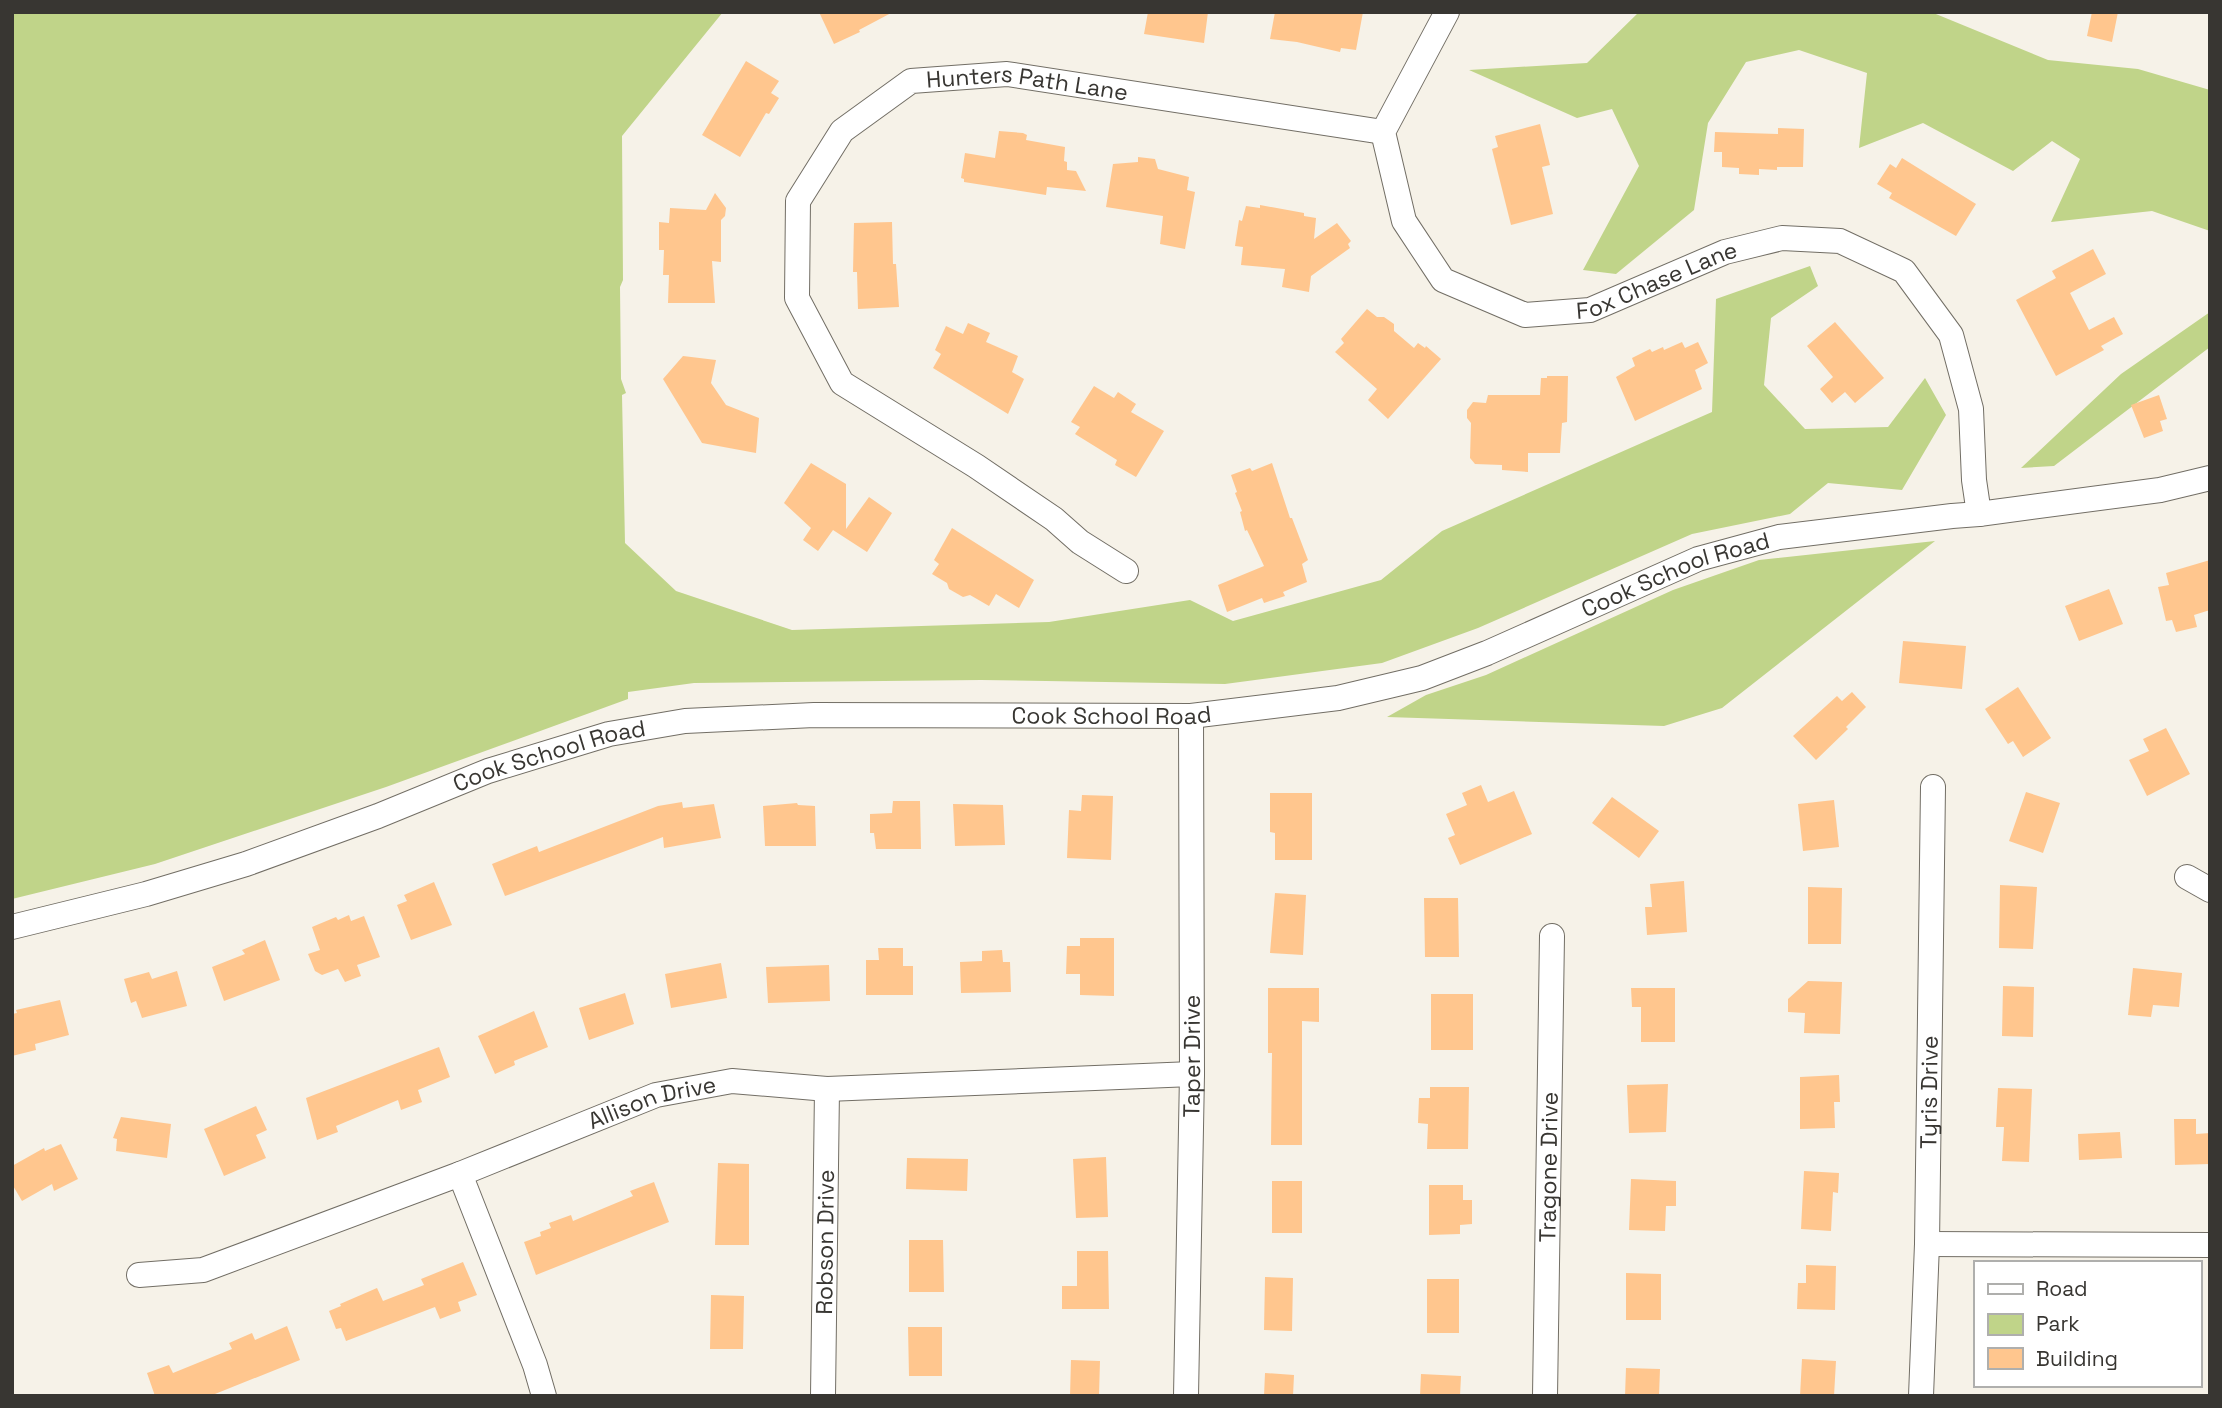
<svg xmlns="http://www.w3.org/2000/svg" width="2222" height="1408" font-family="'Space Grotesk',sans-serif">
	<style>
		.green { fill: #c0d489 }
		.building { fill: #ffc68e }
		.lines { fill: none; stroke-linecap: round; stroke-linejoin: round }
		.minor-casing { stroke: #726e65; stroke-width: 26 }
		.minor { stroke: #fff; stroke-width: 24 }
		.labels { text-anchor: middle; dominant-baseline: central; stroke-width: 6; stroke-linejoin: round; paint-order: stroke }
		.street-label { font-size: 23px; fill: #383632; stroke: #fff }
	</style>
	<rect width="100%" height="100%" fill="#f6f2e8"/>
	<!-- green -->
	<path class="green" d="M 12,12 L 723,12 L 622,136 L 623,280 L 620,287 L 621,379 L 626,393 L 622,395 L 625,543 L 676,591 L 792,630 L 1049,622 L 1190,600 L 1233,621 L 1381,580 L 1442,531 L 1712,412 L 1716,299 L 1810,266 L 1818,286 L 1771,318 L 1764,385 L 1805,429 L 1888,427 L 1925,378 L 1946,415 L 1902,490 L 1828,483 L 1790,514 L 1692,534 L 1478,628 L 1382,663 L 1225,684 L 981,680 L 694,683 L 628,692 L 628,699 L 386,787 L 155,864 L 12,899 Z
		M 1639,12 L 1931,12 L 2048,60 L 2138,69 L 2210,90 L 2210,231 L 2152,211 L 2051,222 L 2080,159 L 2052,141 L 2013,171 L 1923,123 L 1859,148 L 1867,73 L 1799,50 L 1746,62 L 1708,123 L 1694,210 L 1616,274 L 1583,270 L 1639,166 L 1612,109 L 1577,118 L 1469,70 L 1587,63 Z
		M 2210,312 L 2210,347 L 2054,466 L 2021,468 L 2121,374 Z
		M 1935,541 L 1722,708 L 1664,726 L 1387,717 L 1426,695 L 1486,675 L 1673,590 L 1759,560 Z"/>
	<!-- building -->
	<path class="building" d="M 819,12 L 893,12 L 859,30 L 860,32 L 834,44 Z
		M 1148,12 L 1208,12 L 1204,43 L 1144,34 Z
		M 1275,12 L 1363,12 L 1356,50 L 1341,48 L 1340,52 L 1297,42 L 1270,39 Z
		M 2092,12 L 2118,12 L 2112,42 L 2087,36 Z
		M 746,61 L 779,81 L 771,93 L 779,98 L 769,114 L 766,113 L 740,157 L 702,135 Z
		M 1540,124 L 1550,165 L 1542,167 L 1553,214 L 1511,225 L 1492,149 L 1498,147 L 1495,136 Z
		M 1778,128 L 1804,129 L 1803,167 L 1777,167 L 1777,170 L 1759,169 L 1759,175 L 1739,174 L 1739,168 L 1722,167 L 1722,152 L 1714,152 L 1715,132 L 1778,134 Z
		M 999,131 L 1023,133 L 1027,135 L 1026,140 L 1065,147 L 1064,161 L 1067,162 L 1067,170 L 1076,171 L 1086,191 L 1047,187 L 1046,195 L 964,182 L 964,179 L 961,178 L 965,153 L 995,158 Z
		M 1138,157 L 1155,159 L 1158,169 L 1189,177 L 1187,190 L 1195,192 L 1185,249 L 1160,244 L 1163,216 L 1106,207 L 1113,164 L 1138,162 Z
		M 1902,158 L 1976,204 L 1956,236 L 1889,198 L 1892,193 L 1877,184 L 1890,164 L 1896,168 Z
		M 715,193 L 726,208 L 725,216 L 721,220 L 721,262 L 712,261 L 715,303 L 668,303 L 669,275 L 663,275 L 664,250 L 659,250 L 659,222 L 669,223 L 670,208 L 706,210 Z
		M 1260,205 L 1304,213 L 1304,216 L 1316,218 L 1314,239 L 1337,223 L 1351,241 L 1348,244 L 1350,248 L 1311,276 L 1309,292 L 1282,287 L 1285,269 L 1241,265 L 1243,247 L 1235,246 L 1239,220 L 1242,221 L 1246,206 L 1260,208 Z
		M 892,222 L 893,264 L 896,264 L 899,307 L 858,309 L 857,272 L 853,272 L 854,223 Z
		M 2093,249 L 2106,274 L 2070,293 L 2089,330 L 2114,317 L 2123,334 L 2101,346 L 2104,350 L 2056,376 L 2016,300 L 2056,278 L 2052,271 Z
		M 1367,309 L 1377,317 L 1384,317 L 1394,324 L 1394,331 L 1414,348 L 1418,343 L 1425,348 L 1426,346 L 1441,359 L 1388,419 L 1368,400 L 1377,389 L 1335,352 L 1344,343 L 1341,339 Z
		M 1835,322 L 1884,378 L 1855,403 L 1845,392 L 1832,403 L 1820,389 L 1833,377 L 1807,346 Z
		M 968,323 L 990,333 L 986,342 L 1018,356 L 1012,372 L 1024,379 L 1008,414 L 933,368 L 941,354 L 935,350 L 946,326 L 963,334 Z
		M 1682,342 L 1685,348 L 1698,342 L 1708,363 L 1695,370 L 1702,389 L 1635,421 L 1616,377 L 1635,366 L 1632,358 L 1650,349 L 1652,352 L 1663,347 L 1664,350 Z
		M 683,356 L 716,360 L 711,383 L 726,405 L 759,418 L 756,453 L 702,443 L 663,379 Z
		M 1547,376 L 1568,376 L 1567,422 L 1562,423 L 1560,453 L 1528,453 L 1528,472 L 1502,470 L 1502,465 L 1475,464 L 1470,458 L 1471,423 L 1467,418 L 1467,410 L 1473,402 L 1486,403 L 1488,395 L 1540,395 L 1541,378 L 1547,378 Z
		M 1094,386 L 1114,398 L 1118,392 L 1136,404 L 1131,412 L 1164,431 L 1136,477 L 1115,465 L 1117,460 L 1075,434 L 1080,427 L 1071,422 Z
		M 2159,395 L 2167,419 L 2160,421 L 2163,431 L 2144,438 L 2131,405 Z
		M 811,463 L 846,484 L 846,529 L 869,497 L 892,513 L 867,552 L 833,530 L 818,551 L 803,540 L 811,528 L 784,503 Z
		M 1272,463 L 1290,518 L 1292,518 L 1308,560 L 1302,564 L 1307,582 L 1283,592 L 1285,596 L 1264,603 L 1262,598 L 1227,612 L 1218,585 L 1264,566 L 1247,530 L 1245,531 L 1240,512 L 1242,511 L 1235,493 L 1237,492 L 1231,475 L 1250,468 L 1252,471 Z
		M 952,528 L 1034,580 L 1019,608 L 996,594 L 989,606 L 970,595 L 963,597 L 949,589 L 947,583 L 932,574 L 939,564 L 934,560 Z
		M 2210,560 L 2210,610 L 2194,615 L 2197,627 L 2176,632 L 2172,620 L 2166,621 L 2158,587 L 2169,585 L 2166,573 Z
		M 2109,589 L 2123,624 L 2079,641 L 2065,606 Z
		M 1903,641 L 1966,646 L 1962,689 L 1899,683 Z
		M 2018,687 L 2051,738 L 2023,757 L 2013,741 L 2008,744 L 1985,709 Z
		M 1852,692 L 1866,707 L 1846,727 L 1848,729 L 1816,760 L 1793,736 L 1837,696 L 1842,701 Z
		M 2166,728 L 2190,774 L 2147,796 L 2129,760 L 2149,751 L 2143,739 Z
		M 1481,785 L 1488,802 L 1514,791 L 1532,834 L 1460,865 L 1448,838 L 1455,835 L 1446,814 L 1467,805 L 1462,793 Z
		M 2026,792 L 2060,803 L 2043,853 L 2009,841 Z
		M 1270,793 L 1312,793 L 1312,860 L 1275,860 L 1275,833 L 1270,832 Z
		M 1082,795 L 1113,796 L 1111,860 L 1067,858 L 1069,810 L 1081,811 Z
		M 1612,797 L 1659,831 L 1639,858 L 1592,823 Z
		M 1834,800 L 1839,847 L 1803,851 L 1798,804 Z
		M 893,801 L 920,801 L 921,849 L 876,849 L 874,833 L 870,833 L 870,814 L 892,813 Z
		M 682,802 L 683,808 L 714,804 L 721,838 L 664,848 L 663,837 L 505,896 L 492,864 L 537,846 L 539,852 L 658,806 Z
		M 797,803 L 798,805 L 815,806 L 816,846 L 765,846 L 763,806 Z
		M 953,804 L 1003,805 L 1005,845 L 955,846 Z
		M 1684,881 L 1687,932 L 1647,935 L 1645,907 L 1652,907 L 1650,884 Z
		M 434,882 L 452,925 L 411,940 L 397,905 L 407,901 L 404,895 Z
		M 2000,885 L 2037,887 L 2033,949 L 1999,948 Z
		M 1808,887 L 1842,888 L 1841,944 L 1808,944 Z
		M 1275,893 L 1306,895 L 1303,955 L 1270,953 Z
		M 1424,898 L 1458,898 L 1459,957 L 1425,957 Z
		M 349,915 L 351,921 L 364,916 L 380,957 L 357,965 L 361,976 L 345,982 L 338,969 L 322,975 L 315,971 L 308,954 L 320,950 L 312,927 L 336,917 L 338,920 Z
		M 1080,938 L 1114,938 L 1114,996 L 1080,995 L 1080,974 L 1066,974 L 1067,946 L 1080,946 Z
		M 265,940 L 280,980 L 224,1001 L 212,967 L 245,954 L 242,950 Z
		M 878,948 L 903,948 L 903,966 L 913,966 L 913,995 L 866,995 L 866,960 L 879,960 Z
		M 1002,950 L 1003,962 L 1010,962 L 1011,992 L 961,993 L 960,962 L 982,961 L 982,951 Z
		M 721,963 L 727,998 L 671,1008 L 665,974 Z
		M 829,965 L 830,1001 L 768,1003 L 766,967 Z
		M 2133,968 L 2182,973 L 2179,1007 L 2153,1005 L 2151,1017 L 2128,1015 Z
		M 177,971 L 187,1006 L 142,1018 L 136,1001 L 131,1003 L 124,979 L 149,972 L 152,979 Z
		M 1808,981 L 1842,982 L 1840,1034 L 1804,1033 L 1805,1013 L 1788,1012 L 1788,999 Z
		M 2003,986 L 2034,987 L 2033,1037 L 2002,1036 Z
		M 1268,988 L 1319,988 L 1319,1022 L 1302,1021 L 1302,1145 L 1271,1145 L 1272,1053 L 1268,1053 Z
		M 1631,988 L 1675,988 L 1675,1042 L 1641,1042 L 1641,1007 L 1632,1007 Z
		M 625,993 L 634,1024 L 589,1040 L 579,1008 Z
		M 1431,994 L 1473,994 L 1473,1050 L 1431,1050 Z
		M 60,1000 L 69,1035 L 35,1044 L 36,1050 L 12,1056 L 12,1014 L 17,1013 L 16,1010 Z
		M 534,1011 L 548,1047 L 514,1061 L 515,1065 L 495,1074 L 478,1036 Z
		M 439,1047 L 450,1077 L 418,1090 L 422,1102 L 401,1110 L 398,1100 L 336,1126 L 338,1132 L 317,1140 L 306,1098 Z
		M 1839,1075 L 1840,1102 L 1834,1102 L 1835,1128 L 1800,1129 L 1800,1077 Z
		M 1668,1084 L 1666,1132 L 1629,1133 L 1627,1085 Z
		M 1430,1087 L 1469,1087 L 1468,1149 L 1427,1149 L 1428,1124 L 1418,1123 L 1419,1098 L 1430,1098 Z
		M 1998,1088 L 2032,1089 L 2029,1162 L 2002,1161 L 2004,1127 L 1996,1127 Z
		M 256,1106 L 267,1130 L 256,1135 L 266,1158 L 224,1176 L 204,1129 Z
		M 121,1117 L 171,1124 L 167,1158 L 116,1151 L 117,1139 L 113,1138 Z
		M 2174,1119 L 2196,1119 L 2196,1134 L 2210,1133 L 2210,1164 L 2175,1165 Z
		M 2120,1132 L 2122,1158 L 2079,1160 L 2078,1134 Z
		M 61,1144 L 78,1179 L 54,1191 L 52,1184 L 22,1201 L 12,1184 L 12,1166 L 44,1148 L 45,1151 Z
		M 1106,1157 L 1108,1217 L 1076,1218 L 1073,1159 Z
		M 907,1158 L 968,1159 L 967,1191 L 906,1189 Z
		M 718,1163 L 749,1164 L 749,1245 L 715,1245 Z
		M 1804,1171 L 1839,1173 L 1838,1193 L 1833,1192 L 1831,1231 L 1801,1229 Z
		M 1631,1179 L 1676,1181 L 1676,1206 L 1666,1206 L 1665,1231 L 1629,1230 Z
		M 1272,1181 L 1302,1181 L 1302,1233 L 1272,1233 Z
		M 654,1182 L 669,1222 L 536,1275 L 524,1242 L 541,1236 L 540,1232 L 551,1228 L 549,1223 L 571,1215 L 573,1221 L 633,1196 L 630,1191 Z
		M 1429,1185 L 1463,1185 L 1463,1200 L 1472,1200 L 1472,1224 L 1460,1225 L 1460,1234 L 1429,1235 Z
		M 909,1240 L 943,1240 L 944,1292 L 909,1292 Z
		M 1077,1251 L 1108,1251 L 1109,1309 L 1062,1309 L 1062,1286 L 1077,1286 Z
		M 463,1262 L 477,1295 L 458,1302 L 461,1311 L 440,1319 L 435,1307 L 346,1341 L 341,1328 L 336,1329 L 329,1311 L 341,1306 L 340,1304 L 377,1288 L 383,1301 L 424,1285 L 421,1279 Z
		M 1806,1265 L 1836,1266 L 1835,1310 L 1797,1309 L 1798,1283 L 1806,1283 Z
		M 1626,1273 L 1661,1274 L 1661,1320 L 1626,1320 Z
		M 1265,1277 L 1293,1278 L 1292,1331 L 1264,1330 Z
		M 1427,1279 L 1459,1279 L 1459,1333 L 1427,1333 Z
		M 711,1295 L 744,1296 L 743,1349 L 710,1349 Z
		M 287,1326 L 300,1360 L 210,1396 L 155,1396 L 147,1373 L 169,1365 L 173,1373 L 232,1349 L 229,1343 L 252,1333 L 255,1340 Z
		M 908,1327 L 942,1327 L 942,1376 L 909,1376 Z
		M 1802,1359 L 1836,1361 L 1834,1396 L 1800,1396 Z
		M 1071,1360 L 1100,1361 L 1099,1396 L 1070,1396 Z
		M 1626,1368 L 1660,1369 L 1659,1396 L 1625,1396 Z
		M 1265,1373 L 1294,1375 L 1293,1396 L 1264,1396 Z
		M 1421,1374 L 1461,1376 L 1460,1396 L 1420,1396 Z"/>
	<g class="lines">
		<!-- minor casing -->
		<g class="minor-casing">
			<g id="minor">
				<path id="s1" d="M 1447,12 L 1383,132 L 1404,221 L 1443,280 L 1525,315 L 1590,310 L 1725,252 L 1782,238 L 1840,241 L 1904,271 L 1951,335 L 1971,409 L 1974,480 L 1979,514"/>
				<path id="s2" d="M 1126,571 L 1080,542 L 1054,519 L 976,466 L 842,383 L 797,298 L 798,201 L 842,131 L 911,81 L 1007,74 L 1383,132"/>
				<path d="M 2187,877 L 2210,890"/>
				<path id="s3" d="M 12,927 L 146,894 L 246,864 L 378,816 L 488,771 L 609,734 L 685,721 L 814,715 L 1191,716 L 1338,698 L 1422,678 L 1487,653 L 1698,559 L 1779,537 L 1952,516 L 1979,514 L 2160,490 L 2210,478"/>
				<path d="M 460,1174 L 535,1365 L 544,1396"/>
				<path d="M 1927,1244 L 2210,1245"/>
				<path id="s4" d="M 139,1275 L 203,1270 L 460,1174 L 656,1095 L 732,1081 L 827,1089 L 1192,1074"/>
				<path id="s5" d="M 823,1396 L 827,1089"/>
				<path id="s6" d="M 1186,1396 L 1192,1074 L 1191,716"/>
				<path id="s7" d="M 1545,1396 L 1552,936"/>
				<path id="s8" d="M 1921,1396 L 1927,1244 L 1933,787"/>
			</g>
		</g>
		<!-- minor -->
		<use href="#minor" class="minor"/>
	</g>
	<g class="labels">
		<!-- street labels -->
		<g class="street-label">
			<text stroke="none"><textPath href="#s2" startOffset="819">Hunters Path Lane</textPath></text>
			<text stroke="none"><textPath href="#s1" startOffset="525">Fox Chase Lane</textPath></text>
			<text stroke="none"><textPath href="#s3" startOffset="1720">Cook School Road</textPath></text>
			<text stroke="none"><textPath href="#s3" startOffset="1132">Cook School Road</textPath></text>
			<text stroke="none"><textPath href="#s3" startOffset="565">Cook School Road</textPath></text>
			<text stroke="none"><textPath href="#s6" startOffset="340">Taper Drive</textPath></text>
			<text stroke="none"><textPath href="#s8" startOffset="304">Tyris Drive</textPath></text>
			<text stroke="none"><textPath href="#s4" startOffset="544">Allison Drive</textPath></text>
			<text stroke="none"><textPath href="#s7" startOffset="229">Tragone Drive</textPath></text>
			<text stroke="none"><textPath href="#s5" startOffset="154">Robson Drive</textPath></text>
		</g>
	</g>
	<!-- border -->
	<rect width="2222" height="1408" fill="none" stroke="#383632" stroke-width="28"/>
	<!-- legend -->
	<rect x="1974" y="1261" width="228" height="126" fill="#ffffff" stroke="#afafad" stroke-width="2"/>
	<rect x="1988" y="1284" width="35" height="10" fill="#ffffff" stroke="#afafad" stroke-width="2"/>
	<text x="2036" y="1296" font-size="21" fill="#383632">Road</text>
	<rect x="1988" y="1314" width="35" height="21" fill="#c0d489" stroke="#afafad" stroke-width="2"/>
	<text x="2036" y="1331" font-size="21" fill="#383632">Park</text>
	<rect x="1988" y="1348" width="35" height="21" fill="#ffc68e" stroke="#afafad" stroke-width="2"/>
	<text x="2036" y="1366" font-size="21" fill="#383632">Building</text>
</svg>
